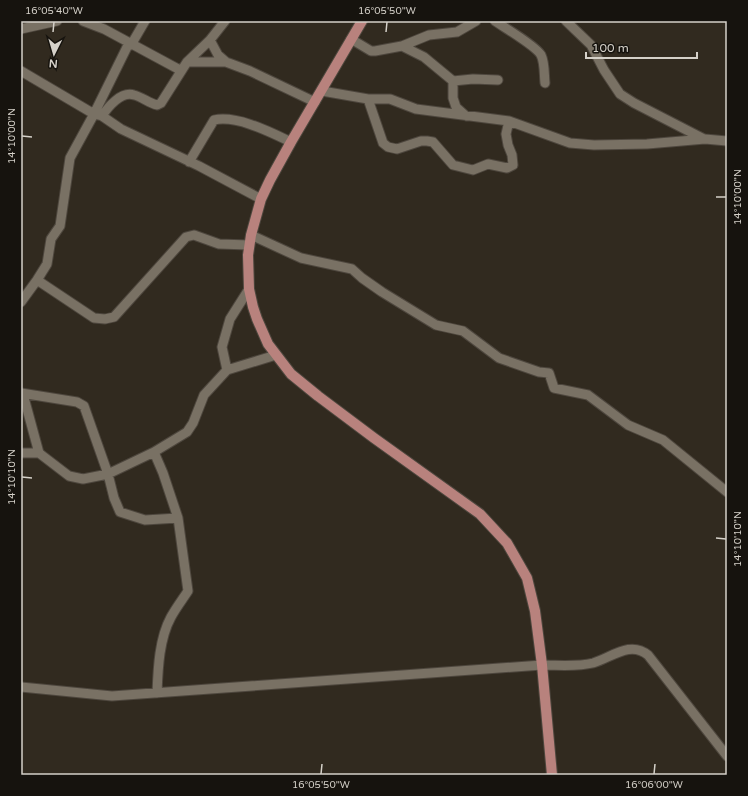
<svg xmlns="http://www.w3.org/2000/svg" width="748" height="796" font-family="'Varela Round',sans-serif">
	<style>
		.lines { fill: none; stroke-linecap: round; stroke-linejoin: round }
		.minor-casing { stroke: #4e473e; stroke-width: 11 }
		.major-casing { stroke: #4e473e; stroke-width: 12 }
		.minor { stroke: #797164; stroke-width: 9 }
		.major { stroke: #b8827d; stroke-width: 10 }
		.ticks { fill: none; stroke: #d5d1c9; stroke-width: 1.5 }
		.neatline { fill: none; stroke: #d5d1c9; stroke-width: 1.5 }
		.ticks-label { font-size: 10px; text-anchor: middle; fill: #d5d1c9 }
	</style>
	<rect width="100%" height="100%" fill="#312a1f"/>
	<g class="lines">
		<!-- minor casing -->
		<g class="minor-casing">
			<path id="minor" d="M 83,21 L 104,29 L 180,70
				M 495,21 C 505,28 536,46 541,55 C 545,63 544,75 545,83
				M 566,21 L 591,45 L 604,70 L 620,94 L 634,103 L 704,139
				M 21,29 L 57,21
				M 351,39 L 371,51 L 375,51 L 402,46 L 429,35 L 457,32 L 476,21
				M 210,40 L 218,55 L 226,62 L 250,71 L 315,102
				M 131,45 L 145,21
				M 402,46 L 424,57 L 453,81 L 453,98 L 456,107 L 466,116
				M 187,62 L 226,62
				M 21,71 L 94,114 L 102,116 L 121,129 L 199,166 L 261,199
				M 453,81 L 473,79 L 498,80
				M 322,91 L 368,99 L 390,99 L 416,109 L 509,121 L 570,143 L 594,145 L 647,144 L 705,139 L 727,141
				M 368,99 L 383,143 L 388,147 L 397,149 L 421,141 L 427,141 L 433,142 L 453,165 L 473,170 L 488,164 L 507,168 L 513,165 L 512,155 L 508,145 L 506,134 L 509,121
				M 102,116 C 108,107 121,91 134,95 C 142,97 149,103 157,105 L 161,103 L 187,62 L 210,40 L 225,21
				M 189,162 L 214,120 C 237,115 270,132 291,142
				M 251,235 L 301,258 L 352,269 L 362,278 L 382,292 L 436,325 L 463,331 L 499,358 L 539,372 L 549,373 L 554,388 L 588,395 L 628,425 L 663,440 L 727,492
				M 37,280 L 94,318 L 105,319 L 114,317 L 186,237 L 194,235 L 219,244 L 249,245
				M 21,302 L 37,280 L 47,264 L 51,239 L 60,226 L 70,158 L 94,114 L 129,43
				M 227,370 L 276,355
				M 21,393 L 77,402 L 84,406 L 108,474 L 154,452
				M 23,394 L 39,453
				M 21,453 L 39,453 L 69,476 L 83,479 L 108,474 L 114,498 L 120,512 L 145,520 L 178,518
				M 21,687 L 112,696 L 542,665 C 559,665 577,667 593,663 C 611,658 630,640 648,655 L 727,756
				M 157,693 C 158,669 159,639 171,617 C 176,608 182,600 188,591 L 178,518 L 163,473 L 154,452 L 187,432 L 193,423 L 204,395 L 227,370 L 222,347 L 230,319 L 249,289"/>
		</g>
		<!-- major casing -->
		<g class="major-casing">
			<path id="major" d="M 362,21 L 291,142 L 270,180 L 261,199 L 251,235 L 248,255 L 249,289 L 253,307 L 257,319 L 268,344 L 291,374 L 318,396 L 374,438 L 480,514 L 507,543 L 527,578 L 535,611 L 542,665 L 552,775"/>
		</g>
		<!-- minor -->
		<use href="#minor" class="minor"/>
		<!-- major -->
		<use href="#major" class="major"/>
	</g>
	<!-- ticks -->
	<path class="ticks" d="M 53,32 L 54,22M 386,32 L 387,22M 22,136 L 32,137M 716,197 L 726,197M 22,477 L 32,478M 716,538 L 726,539M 321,774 L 322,764M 654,774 L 655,764"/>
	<!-- border -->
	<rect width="748" height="796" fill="none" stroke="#16130e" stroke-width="44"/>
	<!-- north arrow -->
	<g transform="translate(54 54) rotate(185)" stroke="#16130e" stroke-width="3" paint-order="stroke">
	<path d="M0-3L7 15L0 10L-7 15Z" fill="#d5d1c9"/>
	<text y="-6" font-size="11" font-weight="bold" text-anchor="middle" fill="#d5d1c9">N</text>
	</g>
	<!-- scale -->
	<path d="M586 52v6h111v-6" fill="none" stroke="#d5d1c9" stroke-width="2"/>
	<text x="592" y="52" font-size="12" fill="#d5d1c9" stroke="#16130e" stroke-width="3" paint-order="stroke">100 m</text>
	<rect x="22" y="22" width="704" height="752" class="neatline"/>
	<g class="ticks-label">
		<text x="54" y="14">16°05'40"W</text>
		<text x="387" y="14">16°05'50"W</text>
		<text transform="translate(11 136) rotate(-90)" y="4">14°10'00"N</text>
		<text transform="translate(737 197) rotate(-90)" y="4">14°10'00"N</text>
		<text transform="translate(11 477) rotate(-90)" y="4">14°10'10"N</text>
		<text transform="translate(737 539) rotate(-90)" y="4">14°10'10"N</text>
		<text x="321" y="788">16°05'50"W</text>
		<text x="654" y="788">16°06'00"W</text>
	</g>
</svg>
